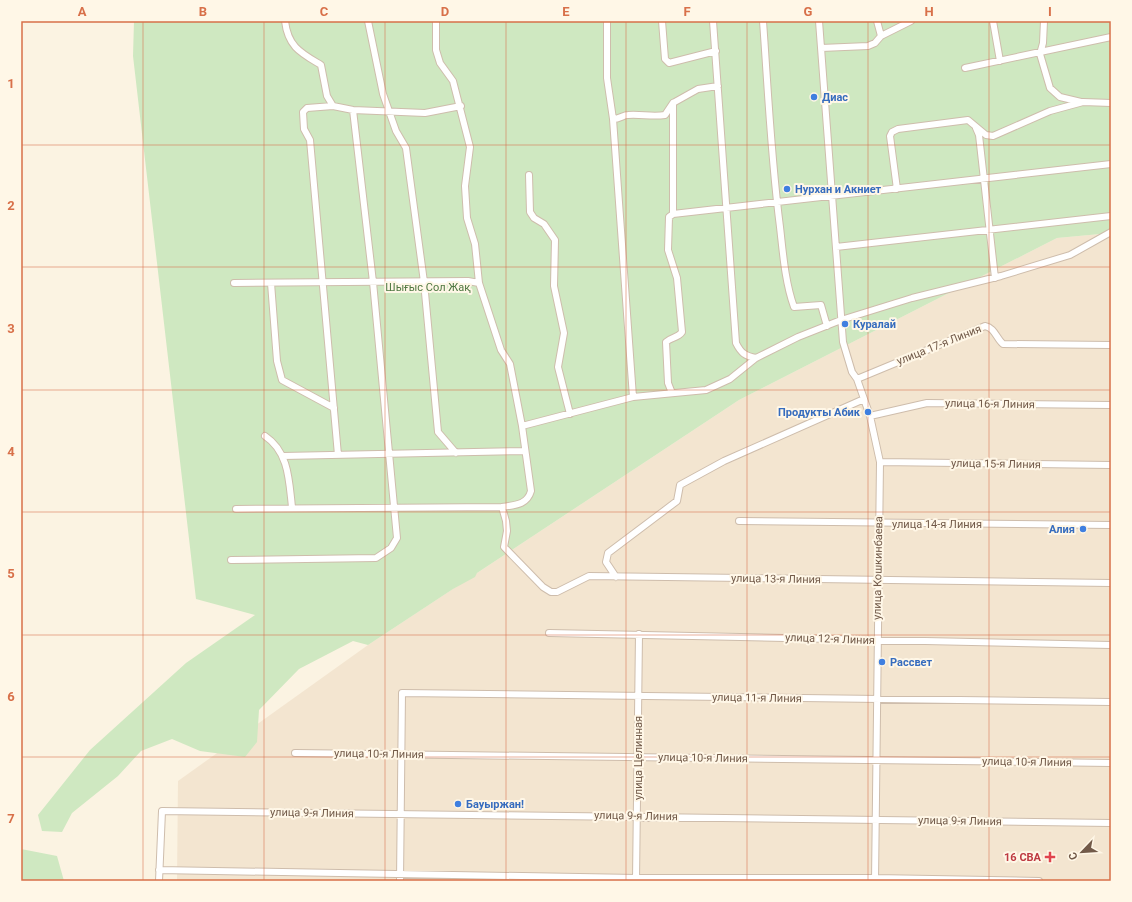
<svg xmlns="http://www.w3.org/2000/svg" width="1132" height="902" font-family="Roboto,sans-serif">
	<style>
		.residential { fill: #f3e5d0 }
		.green { fill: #cfe8c1 }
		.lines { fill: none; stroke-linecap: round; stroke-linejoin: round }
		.street-casing { stroke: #cebdac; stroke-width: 8 }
		.street { stroke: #fff; stroke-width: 6 }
		.grid { fill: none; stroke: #d87049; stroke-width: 1; stroke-opacity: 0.55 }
		.shop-dot { fill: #3f7fe0; stroke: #fff7e7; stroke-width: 1.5 }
		.health-dot { fill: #e0444e; stroke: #fff7e7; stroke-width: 1.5 }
		.labels { text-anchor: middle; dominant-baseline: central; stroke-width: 4; stroke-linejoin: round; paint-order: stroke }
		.shop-label { font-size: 11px; font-weight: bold; fill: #366cbe; stroke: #fff7e7; text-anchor: start }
		.park-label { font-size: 11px; fill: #4f7842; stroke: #fff7e7 }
		.street-label { font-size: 11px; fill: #725a49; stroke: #fff7e7 }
		.health-label { font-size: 11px; font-weight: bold; fill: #be3a42; stroke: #fff7e7; text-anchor: end }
		.neatline { fill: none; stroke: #d87049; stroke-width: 1.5 }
		.grid-label { font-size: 13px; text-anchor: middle; font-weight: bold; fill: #d87049 }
	</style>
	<rect width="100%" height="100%" fill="#fbf3e2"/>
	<!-- residential -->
	<path class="residential" d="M 1111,233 L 1111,881 L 177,881 L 178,781 L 368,645 L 739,400 L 1057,238 Z"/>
	<!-- green -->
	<path class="green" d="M 134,21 L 1111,21 L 1111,233 L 1057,238 L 739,400 L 477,573 L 475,577 L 453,589 L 368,645 L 353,641 L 299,669 L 259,710 L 257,742 L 245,757 L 200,751 L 172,739 L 141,751 L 118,776 L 72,813 L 62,832 L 42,831 L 38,815 L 90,750 L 186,663 L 255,615 L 196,599 L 133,56 Z
		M 21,849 L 57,856 L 64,881 L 21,881 Z"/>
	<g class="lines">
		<!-- street casing -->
		<g class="street-casing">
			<path id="street" d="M 285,21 C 288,47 301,53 321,65 L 327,96 L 333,106
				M 368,21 L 383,94 L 396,131 L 406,148 L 424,282 L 438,432 L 456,453
				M 607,21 L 607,78 L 613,119 L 633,397
				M 662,21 L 665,59 L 669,63 L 716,51
				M 713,21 L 736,343 C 741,353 745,356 756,358
				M 763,21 C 768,90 771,158 780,227 C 783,253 785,282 794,307 L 821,305 L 827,326
				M 819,21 L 843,342 L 852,372 L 857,379 L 870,416 L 880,462 L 875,881
				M 877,21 L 881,36
				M 993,21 L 1000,61
				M 1044,21 L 1043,43 L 1040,54 L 1050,88 L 1060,97 L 1081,102
				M 821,48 L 868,46 L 875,43 L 881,36 L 911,21
				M 965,68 L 1111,37
				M 613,119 C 620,119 623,115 628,115 C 641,114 652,117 665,115 L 673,103
				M 976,128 L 979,135 L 995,278
				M 529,175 L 530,212 L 534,218 L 544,224 L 555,240 L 554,286 L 564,333 L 558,367 L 570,414
				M 897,189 L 890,136 L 892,132 L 898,129 L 968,120 L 986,135 L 993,136 L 1050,111 L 1083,102 L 1111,103
				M 673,214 L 1111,164
				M 836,247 L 1111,216
				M 234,283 L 468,281 L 479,283
				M 271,283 L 277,361 L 282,380 L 334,408
				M 857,379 L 985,326 C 995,328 996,338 1003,344 L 1111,345
				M 672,393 L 668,383 L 666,342 C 671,337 678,338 682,332 L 677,278 L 668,250 L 669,217 L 673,214 L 673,103 L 698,89 L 718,86
				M 870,416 L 927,403 L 1111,405
				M 522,426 L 633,397 L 706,390 L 730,379 L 756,358 L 798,337 L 841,320 L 912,298 L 1001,276 L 1070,255 L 1111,232
				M 265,436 C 289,452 289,481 292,507
				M 338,455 L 310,140 L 304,129 L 303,112 L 307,108 L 333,106 L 353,110 L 425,113 L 461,106
				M 283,456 L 525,451
				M 880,462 L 1111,465
				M 502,507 L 506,521 L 507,531 L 504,547 L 543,587 L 551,592 L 557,592 L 589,576 L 1111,583
				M 236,509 L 502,507 C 515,505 527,505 531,491 L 522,426 L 510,364 L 501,350 L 479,283 L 475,244 L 467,218 L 465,186 L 470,147 L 453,81 L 440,63 L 436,50 L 436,21
				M 739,521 L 1111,525
				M 231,560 L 376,558 L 391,548 L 397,538 L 373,282 L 353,110
				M 616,577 L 606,562 L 608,553 L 677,501 L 680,485 L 724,461 L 864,399
				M 549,633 L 1111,645
				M 295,753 L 1111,763
				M 159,870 L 636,878 L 875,878 L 1039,881
				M 159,881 L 162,811 L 1111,823
				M 400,881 L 402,693 L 1111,702
				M 636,881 L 639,634"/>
		</g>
		<!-- street -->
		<use href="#street" class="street"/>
	</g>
	<!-- grid -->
	<path class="grid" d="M 143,21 L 143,881M 264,21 L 264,881M 385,21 L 385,881M 506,21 L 506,881M 626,21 L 626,881M 747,21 L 747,881M 868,21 L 868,881M 989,21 L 989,881M 21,145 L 1111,145M 21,267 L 1111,267M 21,390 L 1111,390M 21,512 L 1111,512M 21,635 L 1111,635M 21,757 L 1111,757"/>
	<!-- markers -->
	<g class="shop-dot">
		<circle cx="814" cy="97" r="4"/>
		<circle cx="787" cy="189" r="4"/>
		<circle cx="845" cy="324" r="4"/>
		<circle cx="868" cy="412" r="4"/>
		<circle cx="1083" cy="529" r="4"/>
		<circle cx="882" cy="662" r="4"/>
		<circle cx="458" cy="804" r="4"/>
	</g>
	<path class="health-dot" d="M1048 851h4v4h4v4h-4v4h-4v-4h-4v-4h4z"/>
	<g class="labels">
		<!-- shop labels -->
		<g class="shop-label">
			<text x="822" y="97">Диас</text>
			<text x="795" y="189">Нурхан и Акниет</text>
			<text x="853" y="324">Куралай</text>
			<text x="860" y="412" text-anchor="end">Продукты Абик</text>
			<text x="1075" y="529" text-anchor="end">Алия</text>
			<text x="890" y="662">Рассвет</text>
			<text x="466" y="804">Бауыржан!</text>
		</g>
		<!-- park labels -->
		<g class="park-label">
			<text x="428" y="287">Шығыс Сол Жақ</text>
		</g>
		<!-- street labels -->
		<g class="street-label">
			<text transform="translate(939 345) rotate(-22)">улица 17-я Линия</text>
			<text transform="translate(990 404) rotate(1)">улица 16-я Линия</text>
			<text transform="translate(996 464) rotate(1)">улица 15-я Линия</text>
			<text x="937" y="524">улица 14-я Линия</text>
			<text transform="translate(878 568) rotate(-89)">улица Кошкинбаева</text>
			<text transform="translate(776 579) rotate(1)">улица 13-я Линия</text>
			<text transform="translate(830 639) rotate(2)">улица 12-я Линия</text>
			<text transform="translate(757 698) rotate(1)">улица 11-я Линия</text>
			<text transform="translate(379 754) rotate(1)">улица 10-я Линия</text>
			<text transform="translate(638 758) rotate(-90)">улица Целинная</text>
			<text transform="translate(703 758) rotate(1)">улица 10-я Линия</text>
			<text transform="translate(1027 762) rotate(1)">улица 10-я Линия</text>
			<text transform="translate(312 813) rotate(1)">улица 9-я Линия</text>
			<text transform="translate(636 816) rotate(1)">улица 9-я Линия</text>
			<text transform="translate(960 821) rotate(1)">улица 9-я Линия</text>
		</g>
		<!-- health labels -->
		<g class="health-label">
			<text x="1041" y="857">16 СВА</text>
		</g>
	</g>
	<!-- border -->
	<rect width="1132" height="902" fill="none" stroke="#fff7e7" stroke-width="44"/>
	<!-- north arrow -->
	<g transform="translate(1082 852) rotate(245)" stroke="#fff7e7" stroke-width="3" paint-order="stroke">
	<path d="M0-3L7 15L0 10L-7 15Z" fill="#725a49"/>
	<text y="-6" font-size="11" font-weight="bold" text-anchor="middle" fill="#725a49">С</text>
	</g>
	<rect x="22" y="22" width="1088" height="858" class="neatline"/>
	<g class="grid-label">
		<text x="82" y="16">A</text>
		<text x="203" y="16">B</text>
		<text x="324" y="16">C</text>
		<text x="445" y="16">D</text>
		<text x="566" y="16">E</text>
		<text x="687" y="16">F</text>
		<text x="808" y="16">G</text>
		<text x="929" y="16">H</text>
		<text x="1050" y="16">I</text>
		<text x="11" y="88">1</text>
		<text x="11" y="210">2</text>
		<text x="11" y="333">3</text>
		<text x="11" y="456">4</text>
		<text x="11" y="578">5</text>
		<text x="11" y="701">6</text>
		<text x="11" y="823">7</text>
	</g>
</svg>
